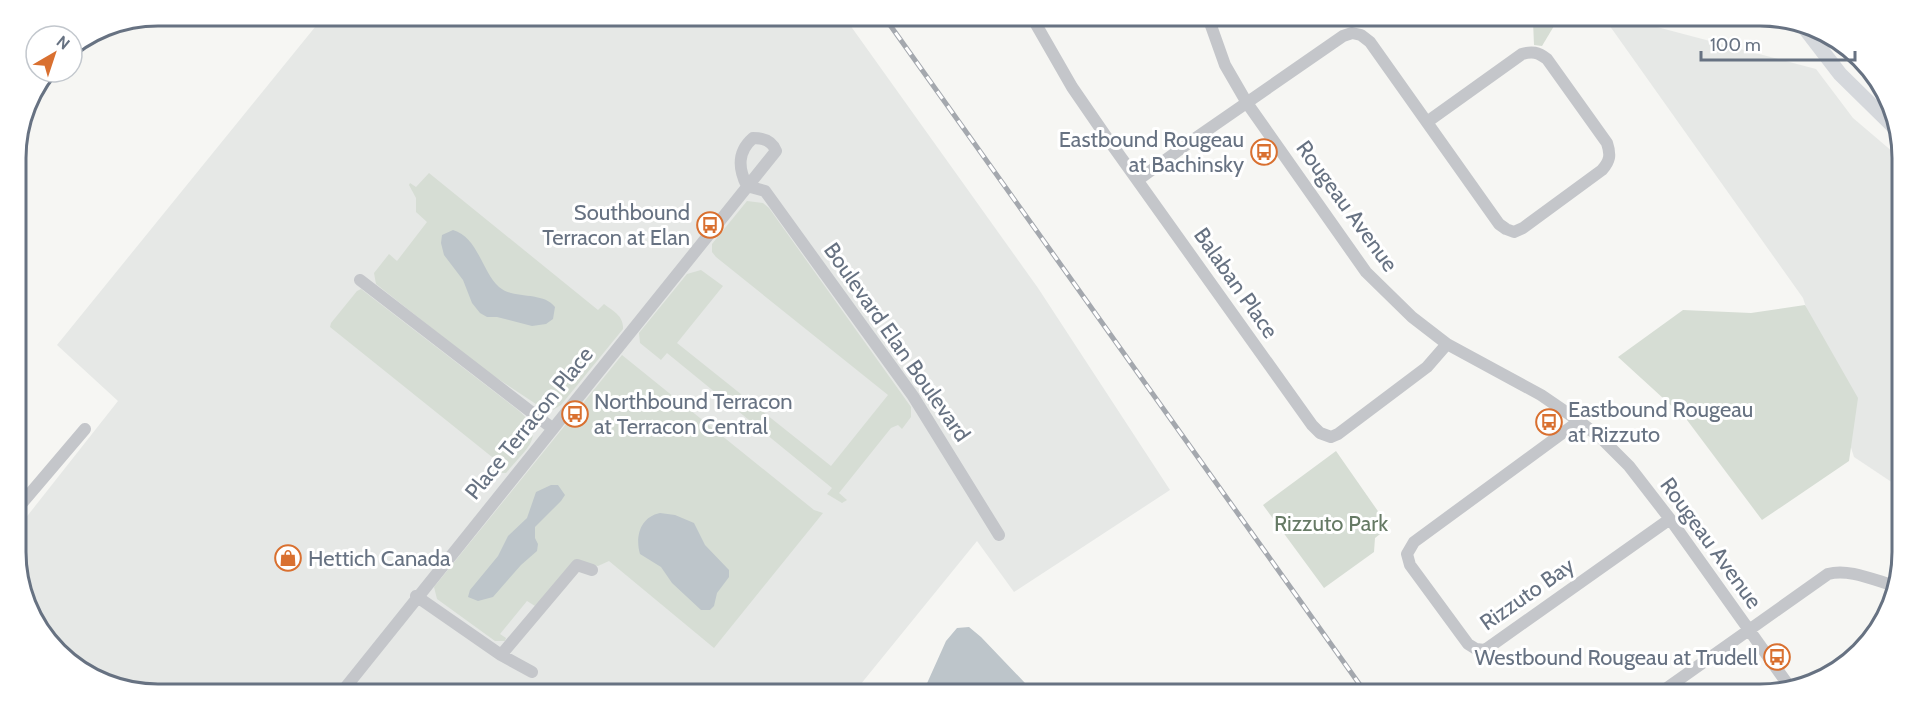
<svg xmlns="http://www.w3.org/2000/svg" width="1917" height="709" font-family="Cabin,sans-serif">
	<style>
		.built { fill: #e6e8e6 }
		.green { fill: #d6ddd4 }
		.water { fill: #bdc5ca }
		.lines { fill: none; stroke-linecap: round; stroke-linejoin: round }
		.minor { stroke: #c4c6ca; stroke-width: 12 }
		.major { stroke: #d5d8dc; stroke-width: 15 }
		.rail-casing { stroke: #a4a8ae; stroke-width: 5 }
		.rail { stroke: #fff; stroke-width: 3; stroke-dasharray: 9; stroke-linecap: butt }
		.labels { text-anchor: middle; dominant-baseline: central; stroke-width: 6; stroke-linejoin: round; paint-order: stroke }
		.poi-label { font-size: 22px; fill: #677282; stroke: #fff; text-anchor: end }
		.street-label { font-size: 22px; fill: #677282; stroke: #fff }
		.park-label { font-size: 22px; fill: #667a65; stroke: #fff }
		.rim { fill: none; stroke: #677282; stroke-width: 3 }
	</style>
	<rect width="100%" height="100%" fill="#f6f6f3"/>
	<!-- built -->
	<path class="built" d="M 324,16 L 845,18 L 1038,288 L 1170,490 L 1014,592 L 977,541 L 856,690 L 112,687 L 50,645 L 18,579 L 17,529 L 118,401 L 57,345 Z
		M 1607,22 L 1638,22 L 1816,69 L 1853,118 L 1900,158 L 1896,485 L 1854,457 L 1803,298 Z"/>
	<!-- green -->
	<path class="green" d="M 1533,21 L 1557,21 L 1542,46 L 1534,45 Z
		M 429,173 L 598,310 L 604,304 C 613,311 624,316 623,329 L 561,405 L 553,410 L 545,410 L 486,371 L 376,284 L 374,273 L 389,254 L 397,261 L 427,222 L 416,212 L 416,198 L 409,185 L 410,183 L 416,187 Z
		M 747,201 L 763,203 L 769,208 L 911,407 L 911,417 L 902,429 L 898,425 L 891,428 L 839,493 L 847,500 L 842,503 L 827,494 L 832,488 L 667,353 L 661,360 L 640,343 L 639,333 L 687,274 L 701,270 L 723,286 L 677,343 L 831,466 L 888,395 L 716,257 L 712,252 L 712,244 Z
		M 361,289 L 518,410 C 549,436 525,449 506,473 L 498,473 L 491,468 L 497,461 L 330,327 L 331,323 L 357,291 Z
		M 1805,305 L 1858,398 L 1849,461 L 1762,520 L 1687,420 L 1618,357 L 1683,310 L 1751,313 Z
		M 622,355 L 814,510 L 823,513 L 714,648 L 609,561 L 598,566 L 577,562 L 535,606 L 527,601 L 500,634 L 506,638 L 505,641 L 495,641 L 437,599 L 434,587 Z
		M 1336,451 L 1389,527 L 1375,538 L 1374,552 L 1324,588 L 1263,505 Z"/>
	<!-- water -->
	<path class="water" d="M 453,230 C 478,237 482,272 499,287 C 514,300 543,291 555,307 L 553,319 L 546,324 L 532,326 L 497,317 L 487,317 L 480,313 L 472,303 L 463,280 L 444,255 L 441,243 L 442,235 Z
		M 551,485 L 558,485 L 565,495 L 561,501 L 535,527 L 535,538 L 538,544 L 537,551 L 521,565 L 493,597 L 478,601 L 468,597 L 470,590 L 498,556 L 508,536 L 527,518 L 536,492 Z
		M 660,513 L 675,515 L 694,523 L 705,545 L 729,570 L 729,577 L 717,593 L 714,606 L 710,610 L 701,610 L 672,583 L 661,567 L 640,554 C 635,537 640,517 660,513 Z
		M 969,627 L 981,637 L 1025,683 L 1029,691 L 924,690 L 946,641 L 957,628 Z"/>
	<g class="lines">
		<!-- minor -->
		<path class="minor" d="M 1033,19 L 1072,87 L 1105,135 L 1312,425 L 1320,433 L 1331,437 L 1338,434 L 1427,367 L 1447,344
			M 1209,20 L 1225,65 L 1247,103 L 1366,272 L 1412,317 L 1447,344 L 1541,395 L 1579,421 L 1602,439 L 1629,466 L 1670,519 L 1789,686
			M 1138,180 L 1190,142 L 1343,36 L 1352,33 L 1361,35 L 1370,42 L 1499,224 L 1506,229 L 1514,232 L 1523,228 L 1602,170 C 1610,161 1611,155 1607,143 L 1547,59 C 1538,52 1532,51 1522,54 L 1427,122
			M 747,186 L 765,191 L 913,396 L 999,535
			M 360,280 L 552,428
			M 1579,421 L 1414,542 L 1407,554 L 1410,565 L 1468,644 L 1476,649 L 1485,650 L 1670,519
			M 17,509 L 85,429
			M 416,596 L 501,655 L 577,565 L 592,570
			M 501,655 L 532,672
			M 345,688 L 776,151 C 772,141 764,138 753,138 C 737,152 738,168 747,186
			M 1660,693 L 1828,574 C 1848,568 1874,580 1895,586"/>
		<!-- major -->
		<path class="major" d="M 1800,22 L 1840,74 L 1897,130
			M 1860,59 L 1870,70"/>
		<!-- rail casing -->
		<g class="rail-casing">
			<path id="rail" d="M 885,18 L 1365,692"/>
		</g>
		<!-- rail -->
		<use href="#rail" class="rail"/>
	</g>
	<!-- icons -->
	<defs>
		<g id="bus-ring" transform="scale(1.35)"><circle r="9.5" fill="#fff" stroke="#d97030" stroke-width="1.5"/><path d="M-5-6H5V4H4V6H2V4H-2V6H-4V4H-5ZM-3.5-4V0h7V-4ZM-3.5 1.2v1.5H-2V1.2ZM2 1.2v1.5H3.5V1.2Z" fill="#d97030"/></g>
		<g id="shop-ring" transform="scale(1.35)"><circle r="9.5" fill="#fff" stroke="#d97030" stroke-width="1.5"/><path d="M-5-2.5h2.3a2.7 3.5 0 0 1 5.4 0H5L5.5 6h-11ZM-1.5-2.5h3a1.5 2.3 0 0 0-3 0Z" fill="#d97030"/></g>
	</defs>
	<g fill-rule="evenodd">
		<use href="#bus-ring" x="1264" y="152"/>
		<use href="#bus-ring" x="710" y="225"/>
		<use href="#bus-ring" x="575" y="414"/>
		<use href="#bus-ring" x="1549" y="422"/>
		<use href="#shop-ring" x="288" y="558"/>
		<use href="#bus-ring" x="1777" y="657"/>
	</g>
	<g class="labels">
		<!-- poi labels -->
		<g class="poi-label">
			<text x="1244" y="139">Eastbound Rougeau<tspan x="1244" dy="25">at Bachinsky</tspan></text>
			<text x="690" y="212">Southbound<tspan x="690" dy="25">Terracon at Elan</tspan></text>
			<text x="594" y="401" text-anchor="start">Northbound Terracon<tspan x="594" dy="25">at Terracon Central</tspan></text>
			<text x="1568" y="409" text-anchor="start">Eastbound Rougeau<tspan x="1568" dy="25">at Rizzuto</tspan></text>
			<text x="308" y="558" text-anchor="start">Hettich Canada</text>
			<text x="1758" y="657">Westbound Rougeau at Trudell</text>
		</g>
		<!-- street labels -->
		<g class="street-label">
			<text transform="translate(1347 206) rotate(54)">Rougeau Avenue</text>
			<text transform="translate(1236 283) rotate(55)">Balaban Place</text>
			<text transform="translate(897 342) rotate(55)">Boulevard Elan Boulevard</text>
			<text transform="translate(529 423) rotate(-51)">Place Terracon Place</text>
			<text transform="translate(1711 543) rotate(54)">Rougeau Avenue</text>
			<text transform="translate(1527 594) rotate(-35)">Rizzuto Bay</text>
		</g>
		<!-- park labels -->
		<g class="park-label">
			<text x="1331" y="523">Rizzuto Park</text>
		</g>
	</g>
	<!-- crop -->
	<path d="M0 0H1917V709H0ZM158 26H1760A132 132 0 0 1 1892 158V552A132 132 0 0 1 1760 684H158A132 132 0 0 1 26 552V158A132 132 0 0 1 158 26Z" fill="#fff" fill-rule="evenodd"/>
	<path class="rim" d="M158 26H1760A132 132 0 0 1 1892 158V552A132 132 0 0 1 1760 684H158A132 132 0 0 1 26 552V158A132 132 0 0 1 158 26Z"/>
	<!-- north arrow -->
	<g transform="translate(54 54) rotate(39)"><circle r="28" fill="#ffffff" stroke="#c2c7cd" stroke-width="1.5"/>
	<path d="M0-4.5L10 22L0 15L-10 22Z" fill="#d97030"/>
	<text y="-9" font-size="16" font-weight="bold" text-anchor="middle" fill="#677282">N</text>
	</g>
	<!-- scale -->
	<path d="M1701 51v9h154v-9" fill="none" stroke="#677282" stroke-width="3"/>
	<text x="1710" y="51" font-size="18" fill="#677282" stroke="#ffffff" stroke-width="4.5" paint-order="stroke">100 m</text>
</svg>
